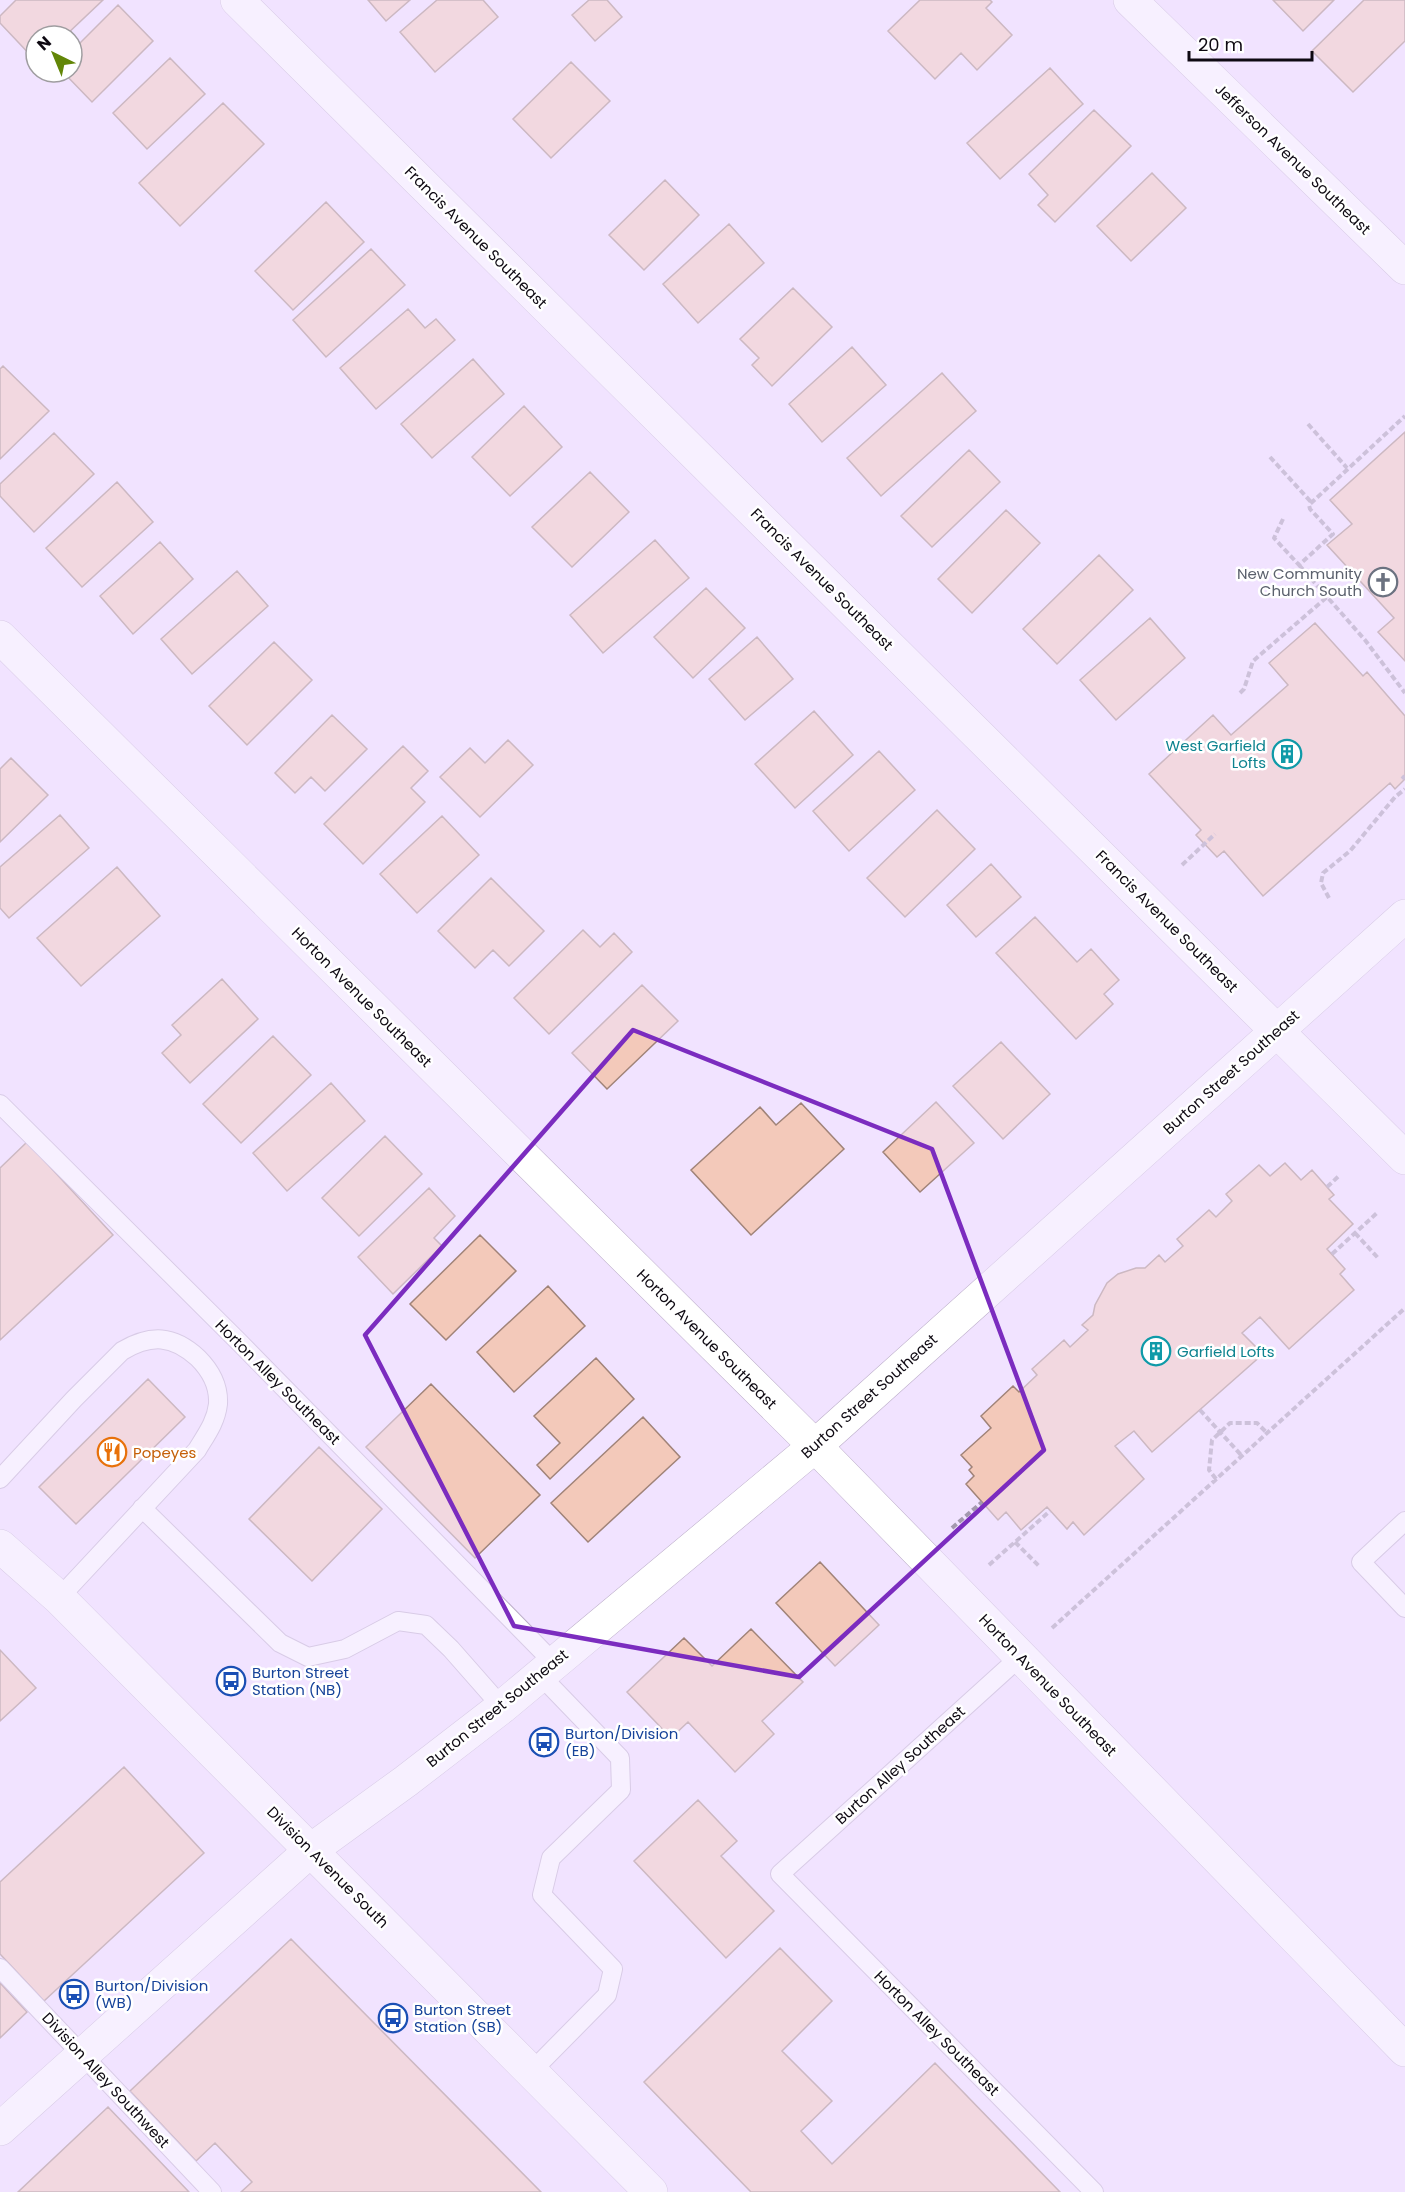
<svg xmlns="http://www.w3.org/2000/svg" width="1405" height="2192" font-family="Poppins,sans-serif">
	<style>
		.building { fill: #f3c9ba; stroke: #a08378; stroke-width: 1.5 }
		.lines { fill: none; stroke-linecap: round; stroke-linejoin: round }
		.service-casing { stroke: #bcaec9; stroke-width: 20 }
		.minor-casing { stroke: #bcaec9; stroke-width: 34 }
		.secondary-casing { stroke: #bcaec9; stroke-width: 34 }
		.primary-casing { stroke: #bcaec9; stroke-width: 34 }
		.path { stroke: #a398ae; stroke-width: 4; stroke-dasharray: 6 3; stroke-linecap: butt }
		.service { stroke: #fff; stroke-width: 18 }
		.minor { stroke: #fff; stroke-width: 33 }
		.secondary { stroke: #fff; stroke-width: 33 }
		.primary { stroke: #fff; stroke-width: 33 }
		.marked { fill: none; stroke: #7b2cbf; stroke-width: 4.5; stroke-linejoin: round }
		.labels { text-anchor: middle; dominant-baseline: central; stroke-width: 5; stroke-linejoin: round; paint-order: stroke }
		.street-label { font-size: 15px; fill: #0e0912; stroke: #fff }
		.worship-label { font-size: 15px; fill: #5b616d; stroke: #fff; text-anchor: end }
		.culture-label { font-size: 15px; fill: #0d838f; stroke: #fff; text-anchor: end }
		.food-label { font-size: 15px; fill: #c56008; stroke: #fff; text-anchor: start }
		.transit-label { font-size: 15px; fill: #164399; stroke: #fff; text-anchor: start }
	</style>
	<rect width="100%" height="100%" fill="#f1e3ff"/>
	<!-- building -->
	<path class="building" d="M 16,0 L 103,0 L 65,36 L 36,36 L 36,61 L 0,23 L 0,16 Z
		M 368,0 L 410,0 L 386,21 Z
		M 437,0 L 483,0 L 498,17 L 435,72 L 400,32 Z
		M 589,0 L 607,0 L 622,17 L 595,41 L 572,15 Z
		M 920,0 L 990,0 L 992,2 L 986,8 L 1012,35 L 977,70 L 961,53 L 935,79 L 888,31 Z
		M 1273,0 L 1334,0 L 1303,31 Z
		M 1364,0 L 1405,0 L 1405,41 L 1353,92 L 1312,51 Z
		M 118,5 L 153,41 L 92,102 L 63,72 L 72,72 L 72,51 Z
		M 170,58 L 205,94 L 147,149 L 113,113 Z
		M 571,62 L 610,101 L 551,158 L 513,119 Z
		M 1050,68 L 1083,104 L 1000,179 L 967,143 Z
		M 223,103 L 264,144 L 180,226 L 139,183 Z
		M 1094,110 L 1131,146 L 1055,222 L 1038,205 L 1048,195 L 1029,174 Z
		M 1152,173 L 1186,208 L 1131,261 L 1097,226 Z
		M 665,180 L 699,215 L 644,270 L 609,235 Z
		M 326,202 L 364,242 L 293,310 L 255,271 Z
		M 729,224 L 764,263 L 698,323 L 663,284 Z
		M 371,249 L 405,285 L 326,357 L 293,320 Z
		M 793,288 L 832,327 L 772,386 L 752,365 L 759,358 L 740,339 Z
		M 408,309 L 425,328 L 436,319 L 455,340 L 376,409 L 340,368 Z
		M 852,347 L 886,385 L 822,442 L 789,404 Z
		M 473,359 L 504,394 L 432,458 L 401,424 Z
		M 3,366 L 49,411 L 0,459 L 0,369 Z
		M 942,373 L 976,411 L 881,496 L 847,458 Z
		M 524,406 L 562,447 L 510,496 L 472,457 Z
		M 1405,432 L 1405,661 L 1378,632 L 1394,618 L 1327,545 L 1352,524 L 1330,500 Z
		M 54,433 L 94,474 L 34,532 L 0,496 L 0,484 Z
		M 969,450 L 1000,482 L 932,547 L 901,516 Z
		M 590,472 L 629,512 L 572,567 L 532,527 Z
		M 117,482 L 153,522 L 82,587 L 46,548 Z
		M 1006,510 L 1040,543 L 972,613 L 938,579 Z
		M 655,540 L 689,578 L 603,653 L 570,615 Z
		M 160,542 L 193,579 L 133,634 L 100,596 Z
		M 1099,555 L 1133,590 L 1057,664 L 1023,629 Z
		M 237,571 L 268,606 L 192,674 L 161,639 Z
		M 706,588 L 745,628 L 693,678 L 654,637 Z
		M 1150,618 L 1185,658 L 1116,720 L 1080,680 Z
		M 1315,623 L 1363,676 L 1367,672 L 1405,716 L 1405,779 L 1395,789 L 1390,783 L 1263,896 L 1224,851 L 1217,857 L 1196,835 L 1201,830 L 1149,774 L 1213,715 L 1231,735 L 1288,685 L 1269,663 Z
		M 757,637 L 793,679 L 745,720 L 709,679 Z
		M 274,642 L 312,680 L 247,745 L 209,706 Z
		M 814,711 L 853,755 L 795,808 L 755,764 Z
		M 332,715 L 367,749 L 325,791 L 311,777 L 295,793 L 275,773 Z
		M 508,740 L 533,765 L 480,817 L 440,777 L 470,748 L 485,763 Z
		M 403,746 L 428,771 L 411,788 L 425,802 L 363,864 L 324,824 Z
		M 879,751 L 915,790 L 849,851 L 813,811 Z
		M 11,758 L 48,795 L 0,842 L 0,769 Z
		M 937,810 L 975,849 L 905,917 L 867,878 Z
		M 60,815 L 89,848 L 9,918 L 0,908 L 0,867 Z
		M 442,816 L 479,855 L 417,913 L 380,874 Z
		M 991,864 L 1021,897 L 976,937 L 947,905 Z
		M 117,867 L 160,916 L 81,986 L 37,938 Z
		M 491,878 L 544,931 L 509,966 L 493,950 L 475,968 L 438,931 Z
		M 1035,917 L 1077,962 L 1091,949 L 1119,980 L 1104,994 L 1113,1004 L 1076,1039 L 996,953 Z
		M 583,930 L 600,947 L 614,933 L 632,952 L 549,1034 L 514,998 Z
		M 222,979 L 258,1019 L 190,1083 L 162,1053 L 181,1035 L 172,1025 Z
		M 642,985 L 678,1021 L 607,1089 L 572,1053 Z
		M 273,1036 L 311,1075 L 241,1143 L 203,1104 Z
		M 1001,1042 L 1050,1094 L 1003,1139 L 953,1086 Z
		M 331,1083 L 365,1121 L 287,1191 L 253,1153 Z
		M 936,1102 L 974,1143 L 920,1192 L 883,1152 Z
		M 801,1103 L 844,1149 L 751,1235 L 691,1170 L 760,1107 L 776,1125 Z
		M 385,1136 L 422,1174 L 359,1236 L 322,1198 Z
		M 27,1142 L 113,1235 L 0,1340 L 0,1168 Z
		M 1285,1163 L 1301,1180 L 1312,1170 L 1334,1195 L 1329,1199 L 1353,1224 L 1327,1249 L 1345,1269 L 1340,1274 L 1354,1290 L 1289,1349 L 1260,1317 L 1242,1333 L 1263,1354 L 1152,1452 L 1134,1431 L 1115,1446 L 1144,1479 L 1084,1535 L 1073,1522 L 1067,1529 L 1047,1507 L 1021,1530 L 1006,1512 L 998,1520 L 966,1484 L 974,1476 L 969,1470 L 972,1467 L 961,1455 L 991,1428 L 981,1416 L 1013,1386 L 1019,1392 L 1037,1375 L 1032,1369 L 1064,1340 L 1070,1347 L 1088,1330 L 1082,1325 L 1093,1315 L 1095,1305 L 1107,1283 L 1118,1274 L 1136,1268 L 1145,1268 L 1159,1255 L 1165,1262 L 1183,1246 L 1177,1239 L 1209,1210 L 1216,1217 L 1232,1201 L 1226,1194 L 1259,1165 L 1270,1176 Z
		M 429,1188 L 455,1216 L 434,1238 L 442,1246 L 393,1294 L 358,1257 Z
		M 480,1235 L 516,1271 L 446,1340 L 410,1304 Z
		M 548,1286 L 585,1326 L 514,1392 L 477,1352 Z
		M 596,1358 L 634,1399 L 550,1479 L 537,1465 L 560,1443 L 534,1416 Z
		M 148,1379 L 185,1417 L 76,1524 L 39,1487 Z
		M 431,1384 L 540,1495 L 475,1558 L 366,1447 Z
		M 643,1417 L 680,1457 L 588,1542 L 551,1503 Z
		M 319,1447 L 382,1509 L 312,1581 L 249,1519 Z
		M 820,1562 L 879,1625 L 835,1666 L 776,1603 Z
		M 751,1629 L 803,1682 L 762,1721 L 774,1734 L 735,1772 L 688,1722 L 671,1738 L 627,1692 L 684,1638 L 712,1666 Z
		M 0,1650 L 36,1688 L 0,1721 Z
		M 124,1767 L 204,1853 L 44,2001 L 0,1954 L 0,1882 Z
		M 698,1800 L 737,1841 L 721,1856 L 774,1911 L 726,1958 L 634,1861 Z
		M 291,1939 L 541,2192 L 241,2192 L 252,2182 L 215,2143 L 196,2161 L 130,2091 Z
		M 780,1948 L 832,2001 L 782,2051 L 832,2101 L 801,2131 L 832,2164 L 935,2063 L 1060,2192 L 751,2192 L 644,2082 Z
		M 0,1983 L 27,2012 L 0,2038 Z
		M 108,2107 L 189,2192 L 18,2192 Z"/>
	<g class="lines">
		<!-- service casing -->
		<g class="service-casing">
			<path id="service" d="M 0,1104 L 239,1342 L 554,1663
				M 0,1479 L 74,1399 L 122,1351 C 151,1334 173,1335 198,1358 C 210,1370 219,1386 218,1404 C 216,1422 206,1435 197,1450 L 59,1598
				M 142,1508 L 280,1643 L 308,1657 L 345,1649 L 398,1621 L 426,1625 L 451,1649 L 502,1707
				M 1405,1521 L 1361,1562 L 1405,1608
				M 1021,1656 L 780,1874 L 1094,2192
				M 0,1968 L 212,2192
				M 531,2072 L 607,1995 L 613,1969 L 542,1895 L 551,1858 L 621,1790 L 620,1758 L 540,1675"/>
		</g>
		<!-- minor casing -->
		<g class="minor-casing">
			<path id="minor" d="M 237,0 L 1405,1158
				M 1130,0 L 1405,268
				M 0,637 L 815,1446 L 1405,2050"/>
		</g>
		<!-- secondary casing -->
		<g class="secondary-casing">
			<path id="secondary" d="M 0,2129 L 311,1850 L 406,1781 L 502,1707 L 815,1446 L 1405,916"/>
		</g>
		<!-- primary casing -->
		<g class="primary-casing">
			<path id="primary" d="M 0,1546 L 59,1598 L 651,2192"/>
		</g>
		<!-- path -->
		<path class="path" d="M 1308,424 L 1347,468
			M 1270,457 L 1311,502
			M 1283,519 L 1274,538 L 1299,565 L 1333,534 L 1310,509 L 1309,505 L 1405,416
			M 1299,565 L 1365,640 L 1405,693
			M 1240,693 L 1244,689 L 1253,661 L 1327,597
			M 1402,776 L 1405,779
			M 1182,865 L 1215,834
			M 1329,898 L 1321,883 L 1323,873 L 1350,851 L 1395,797 L 1405,789
			M 1327,1187 L 1340,1175
			M 1355,1233 L 1379,1259
			M 1332,1254 L 1377,1213
			M 1200,1410 L 1242,1456
			M 1216,1479 L 1209,1470 L 1212,1440 L 1230,1423 L 1257,1423 L 1267,1433
			M 952,1528 L 982,1502
			M 1015,1542 L 1040,1567
			M 989,1565 L 1050,1511
			M 1052,1628 L 1405,1308"/>
		<!-- service -->
		<use href="#service" class="service"/>
		<!-- minor -->
		<use href="#minor" class="minor"/>
		<!-- secondary -->
		<use href="#secondary" class="secondary"/>
		<!-- primary -->
		<use href="#primary" class="primary"/>
	</g>
	<!-- marked area -->
	<path d="M0 0H1405V2192H0ZM 633,1030 L 932,1149 L 1044,1450 L 799,1677 L 514,1626 L 365,1335 Z" fill="#f1e3ff" fill-opacity=".55" fill-rule="evenodd"/>
	<path class="marked" d="M 633,1030 L 932,1149 L 1044,1450 L 799,1677 L 514,1626 L 365,1335 Z"/>
	<!-- icons -->
	<defs>
		<g id="church-ring" transform="scale(1.5)"><circle r="9.5" fill="#fff" stroke="#6b7280" stroke-width="1.5"/><path d="M-1.2-6h2.4v3.5h3.3v2.4h-3.3V6h-2.4V-.1h-3.3v-2.4h3.3Z" fill="#6b7280"/></g>
		<g id="building-ring" transform="scale(1.5)"><circle r="9.5" fill="#fff" stroke="#0f9aa8" stroke-width="1.5"/><path d="M-4-6H4V6H1V3H-1V6H-4ZM-2.5-4.3h1.7v1.8h-1.7ZM.8-4.3h1.7v1.8H.8ZM-2.5-1h1.7V.8h-1.7ZM.8-1h1.7V.8H.8Z" fill="#0f9aa8"/></g>
		<g id="restaurant-ring" transform="scale(1.5)"><circle r="9.5" fill="#fff" stroke="#e8710a" stroke-width="1.5"/><path d="M-5-6h1v4h1v-4h1v4h1v-4h1v5L-1.5 .5V6h-2V.5L-5-1ZM5-6V6H3V1.5H1.5Q1.5-4 5-6Z" fill="#e8710a"/></g>
		<g id="bus-ring" transform="scale(1.5)"><circle r="9.5" fill="#fff" stroke="#1a4fb4" stroke-width="1.5"/><path d="M-5-6H5V4H4V6H2V4H-2V6H-4V4H-5ZM-3.5-4V0h7V-4ZM-3.5 1.2v1.5H-2V1.2ZM2 1.2v1.5H3.5V1.2Z" fill="#1a4fb4"/></g>
	</defs>
	<g fill-rule="evenodd">
		<use href="#church-ring" x="1383" y="582"/>
		<use href="#building-ring" x="1287" y="754"/>
		<use href="#building-ring" x="1156" y="1351"/>
		<use href="#restaurant-ring" x="112" y="1452"/>
		<use href="#bus-ring" x="231" y="1681"/>
		<use href="#bus-ring" x="544" y="1742"/>
		<use href="#bus-ring" x="74" y="1994"/>
		<use href="#bus-ring" x="393" y="2018"/>
	</g>
	<g class="labels">
		<!-- street labels -->
		<g class="street-label">
			<text transform="translate(1293 159) rotate(44)">Jefferson Avenue Southeast</text>
			<text transform="translate(476 237) rotate(45)">Francis Avenue Southeast</text>
			<text transform="translate(822 579) rotate(45)">Francis Avenue Southeast</text>
			<text transform="translate(1167 921) rotate(45)">Francis Avenue Southeast</text>
			<text transform="translate(362 997) rotate(45)">Horton Avenue Southeast</text>
			<text transform="translate(1231 1072) rotate(-42)">Burton Street Southeast</text>
			<text transform="translate(707 1339) rotate(45)">Horton Avenue Southeast</text>
			<text transform="translate(278 1382) rotate(45)">Horton Alley Southeast</text>
			<text transform="translate(869 1396) rotate(-42)">Burton Street Southeast</text>
			<text transform="translate(1048 1685) rotate(46)">Horton Avenue Southeast</text>
			<text transform="translate(497 1708) rotate(-39)">Burton Street Southeast</text>
			<text transform="translate(900 1765) rotate(-42)">Burton Alley Southeast</text>
			<text transform="translate(328 1867) rotate(45)">Division Avenue South</text>
			<text transform="translate(937 2033) rotate(45)">Horton Alley Southeast</text>
			<text transform="translate(106 2080) rotate(47)">Division Alley Southwest</text>
		</g>
		<!-- worship labels -->
		<g class="worship-label">
			<text x="1362" y="573">New Community<tspan x="1362" dy="17">Church South</tspan></text>
		</g>
		<!-- culture labels -->
		<g class="culture-label">
			<text x="1266" y="745">West Garfield<tspan x="1266" dy="17">Lofts</tspan></text>
			<text x="1177" y="1351" text-anchor="start">Garfield Lofts</text>
		</g>
		<!-- food labels -->
		<g class="food-label">
			<text x="133" y="1452">Popeyes</text>
		</g>
		<!-- transit labels -->
		<g class="transit-label">
			<text x="252" y="1672">Burton Street<tspan x="252" dy="17">Station (NB)</tspan></text>
			<text x="565" y="1733">Burton/Division<tspan x="565" dy="17">(EB)</tspan></text>
			<text x="95" y="1985">Burton/Division<tspan x="95" dy="17">(WB)</tspan></text>
			<text x="414" y="2009">Burton Street<tspan x="414" dy="17">Station (SB)</tspan></text>
		</g>
	</g>
	<!-- north arrow -->
	<g transform="translate(54 54) rotate(317)"><circle r="28" fill="#ffffff" stroke="#9f9da0" stroke-width="1.5"/>
	<path d="M0-4.5L10 22L0 15L-10 22Z" fill="#628607"/>
	<text y="-9" font-size="16" font-weight="bold" text-anchor="middle" fill="#0e0912">N</text>
	</g>
	<!-- scale -->
	<path d="M1189 51v9h123v-9" fill="none" stroke="#0e0912" stroke-width="3"/>
	<text x="1198" y="51" font-size="18" fill="#0e0912" stroke="#ffffff" stroke-width="4.5" paint-order="stroke">20 m</text>
</svg>
